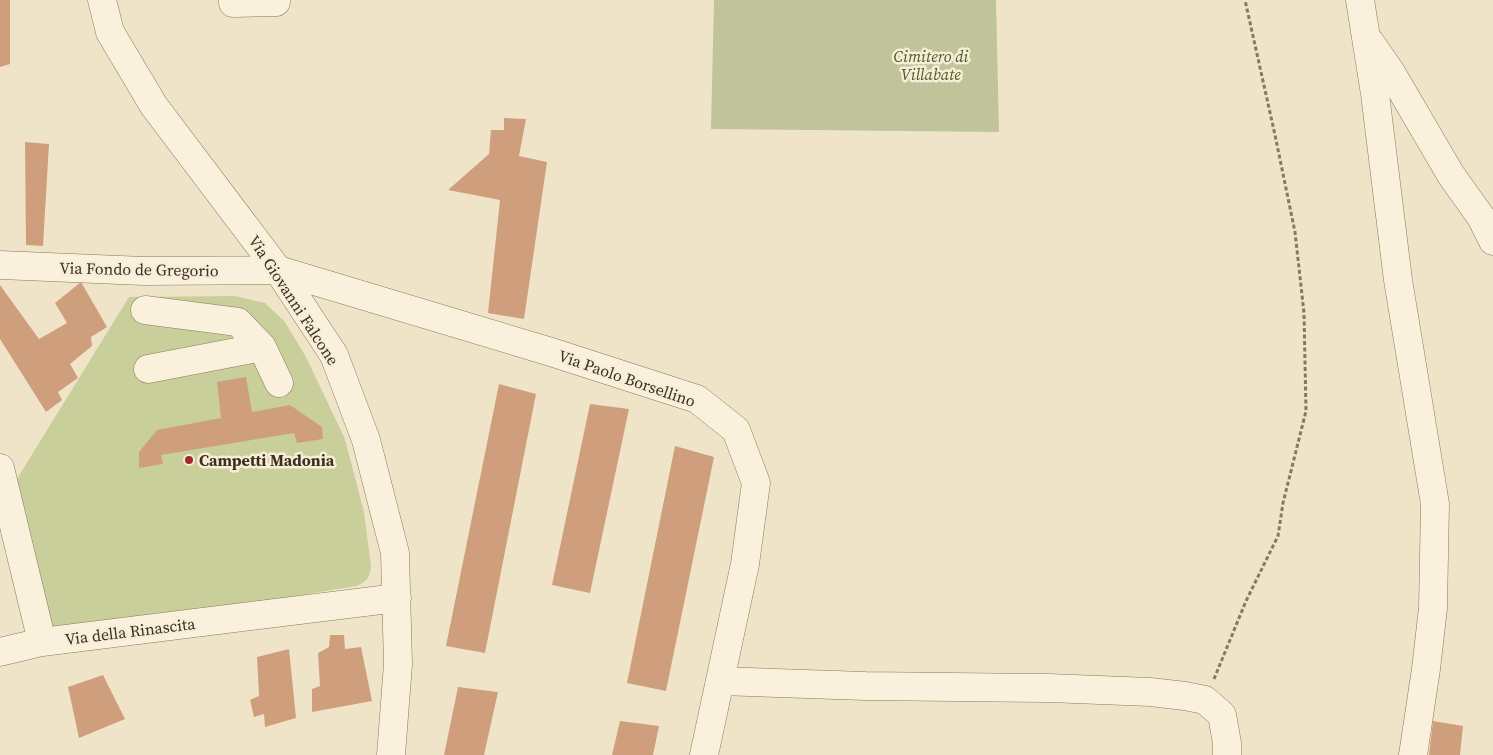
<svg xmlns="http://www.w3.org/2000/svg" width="1493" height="755" font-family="'Source Serif 4',serif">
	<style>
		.green { fill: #c9cf9b }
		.cemetery { fill: #bfc49a }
		.building { fill: #cf9f7d }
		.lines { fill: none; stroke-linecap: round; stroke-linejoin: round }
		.minor-casing { stroke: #8d765c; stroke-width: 29 }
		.path { stroke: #8d765c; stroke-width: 3; stroke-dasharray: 4 2.5; stroke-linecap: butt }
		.minor { stroke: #faf1dc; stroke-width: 28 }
		.poi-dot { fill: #9e2a2b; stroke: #f7eed8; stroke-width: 2 }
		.labels { text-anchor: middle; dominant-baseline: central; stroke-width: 5; stroke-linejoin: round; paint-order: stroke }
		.park-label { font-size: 16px; font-style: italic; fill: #4d5a26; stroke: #f7eed8 }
		.street-label { font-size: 16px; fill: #3d2e20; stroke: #f7eed8 }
		.poi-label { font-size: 16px; font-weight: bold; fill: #3d2e20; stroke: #f7eed8; text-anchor: start }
	</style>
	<rect width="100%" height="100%" fill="#f0e4c8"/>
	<!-- green -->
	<path class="green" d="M 235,296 L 265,303 L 285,322 L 306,357 L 345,439 L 364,512 L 371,566 C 370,577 367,582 356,586 L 68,634 L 50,625 L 15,482 L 129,297 Z"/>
	<!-- cemetery -->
	<path class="cemetery" d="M 714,0 L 996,0 L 999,132 L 711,129 Z"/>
	<!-- building -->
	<path class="building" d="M 0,0 L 10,0 L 10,64 L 0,67 Z
		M 504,118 L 526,119 L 519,156 L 547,162 L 524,319 L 488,313 L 500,200 L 448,190 L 489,154 L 491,130 L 504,130 Z
		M 25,142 L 49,144 L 43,246 L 26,245 Z
		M 81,282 L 107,327 L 91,337 L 92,346 L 70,364 L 78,378 L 58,392 L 62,400 L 46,412 L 0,339 L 0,285 L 39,339 L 67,323 L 55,303 Z
		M 246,377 L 252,412 L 290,405 L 322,427 L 323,439 L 297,443 L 294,433 L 161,455 L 163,464 L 139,468 L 139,452 L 157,430 L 221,418 L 217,382 Z
		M 499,384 L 536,394 L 485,653 L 446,646 Z
		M 590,404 L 629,409 L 590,593 L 552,585 Z
		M 675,446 L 714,457 L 666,691 L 627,683 Z
		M 330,635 L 344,635 L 345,649 L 361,647 L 372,701 L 312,712 L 312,689 L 320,686 L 318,653 L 329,647 Z
		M 289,649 L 296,718 L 265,727 L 264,714 L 254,717 L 250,700 L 259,696 L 257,657 Z
		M 103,675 L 125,719 L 79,738 L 68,687 Z
		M 458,687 L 498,692 L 484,755 L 444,755 Z
		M 620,721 L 659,726 L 653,755 L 612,755 Z
		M 1433,721 L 1463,726 L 1460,755 L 1429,755 Z"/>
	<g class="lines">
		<!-- minor casing -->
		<g class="minor-casing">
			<path id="minor" d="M 102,0 L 110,32 L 154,106 L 278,270 L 334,355 L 366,440 L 395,553 L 398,664 L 391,755
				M 233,0 L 233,3 L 276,2 L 276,0
				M 1360,0 L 1375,94 L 1398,280 L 1435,504 L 1433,608 L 1426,669 L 1413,755
				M 1370,42 L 1392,74 L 1451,175 L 1481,217 L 1493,241
				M 0,265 L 144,271 L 278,270 L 551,352 L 697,399 L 736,430 L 756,483 L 745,564 L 704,755
				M 145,310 L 238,322 L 262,347 L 279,383
				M 148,369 L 262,347
				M 0,468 L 42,642
				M 0,652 L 42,642 L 397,598
				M 720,681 L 865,686 L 1049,688 L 1150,692 L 1185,696 L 1205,700 L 1222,715 L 1227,743 L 1227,755"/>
		</g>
		<!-- path -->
		<path class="path" d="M 1214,679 L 1246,601 L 1278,536 L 1283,503 L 1306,411 L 1304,313 L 1295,232 L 1275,135 L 1245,0"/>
		<!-- minor -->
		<use href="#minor" class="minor"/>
	</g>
	<!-- markers -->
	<circle class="poi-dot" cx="189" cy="460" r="5"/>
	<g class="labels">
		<!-- park labels -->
		<g class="park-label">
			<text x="931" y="56">Cimitero di<tspan x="931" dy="18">Villabate</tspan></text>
		</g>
		<!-- street labels -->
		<g class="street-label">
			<text transform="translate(139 269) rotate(1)">Via Fondo de Gregorio</text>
			<text transform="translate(294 300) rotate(57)">Via Giovanni Falcone</text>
			<text transform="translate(627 378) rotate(19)">Via Paolo Borsellino</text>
			<text transform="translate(130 631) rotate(-7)">Via della Rinascita</text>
		</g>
		<!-- poi labels -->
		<g class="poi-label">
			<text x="199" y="460">Campetti Madonia</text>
		</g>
	</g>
</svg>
